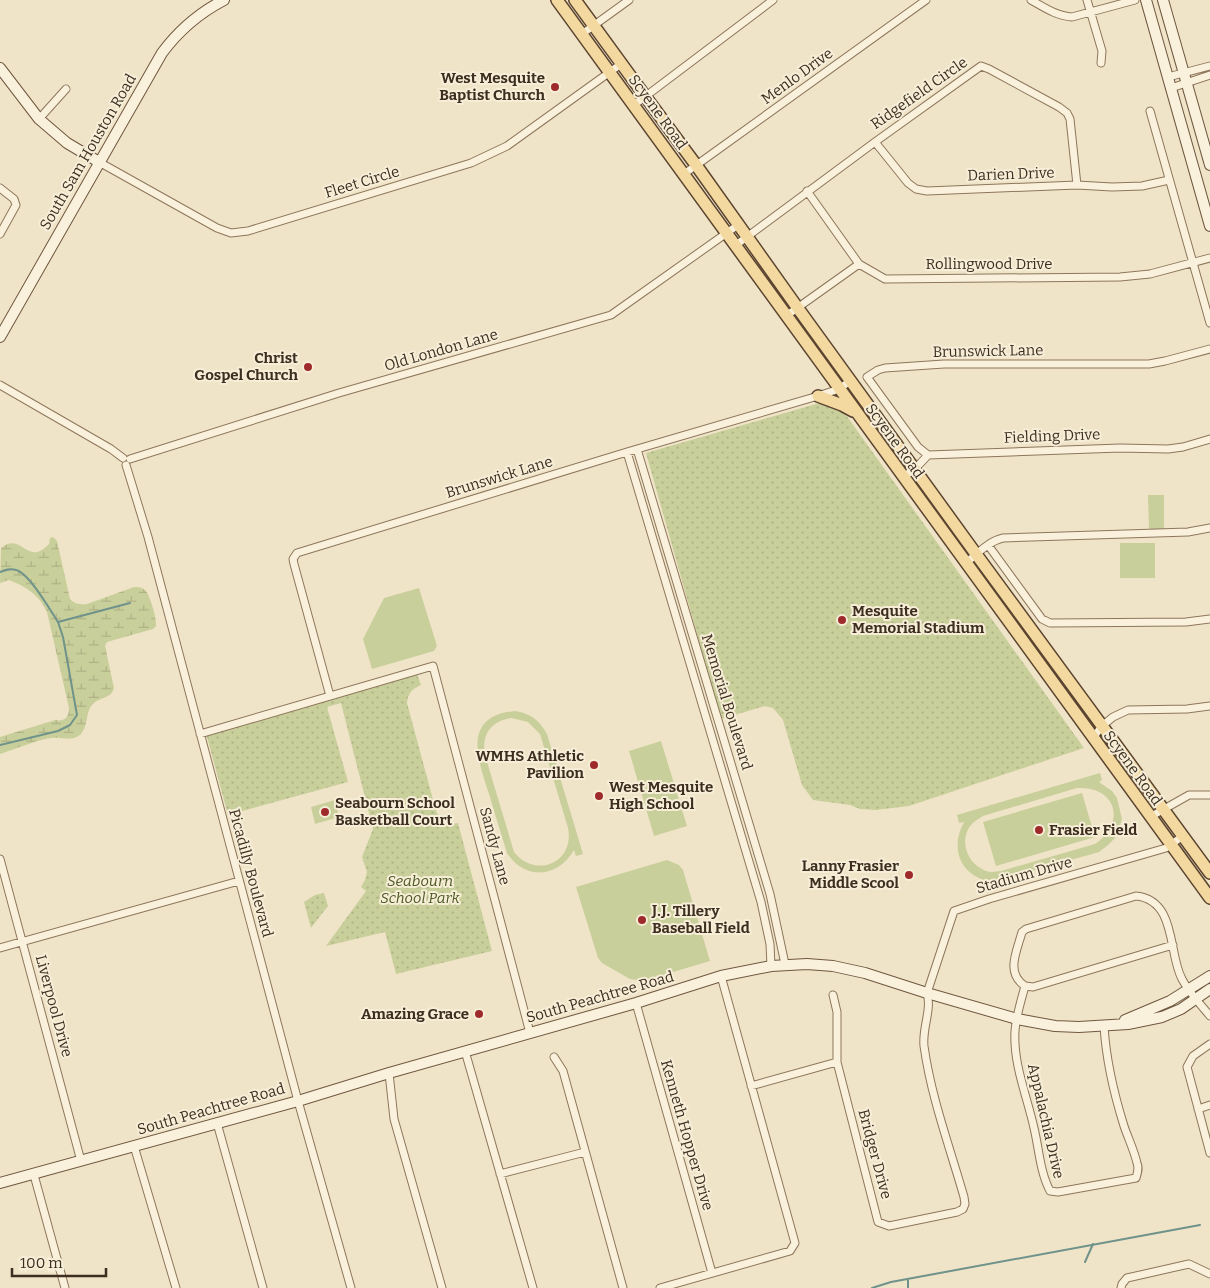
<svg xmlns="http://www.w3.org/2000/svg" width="1210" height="1288" font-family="Bitter,serif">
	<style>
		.grass { fill: #c9cf9b; fill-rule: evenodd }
		.wetland { fill: url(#wetland-marsh) }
		.park { fill: url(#park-dots) }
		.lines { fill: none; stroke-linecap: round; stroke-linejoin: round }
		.stream { stroke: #6f938a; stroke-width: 2 }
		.street-casing { stroke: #8d765c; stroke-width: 9 }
		.secondary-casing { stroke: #6f573f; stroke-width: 12 }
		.primary-casing { stroke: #5b4430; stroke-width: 14 }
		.street { stroke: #faf1dc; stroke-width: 7 }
		.secondary { stroke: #faf1dc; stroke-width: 10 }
		.primary { stroke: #f3d9a0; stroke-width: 11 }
		.poi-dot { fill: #9e2a2b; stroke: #f7eed8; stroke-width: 2 }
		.labels { text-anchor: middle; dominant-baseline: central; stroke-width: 4; stroke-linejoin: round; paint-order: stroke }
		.street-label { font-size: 15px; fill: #3d2e20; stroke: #f7eed8 }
		.poi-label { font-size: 15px; font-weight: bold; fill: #3d2e20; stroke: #f7eed8; text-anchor: end }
		.park-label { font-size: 15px; font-style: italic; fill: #4d5a26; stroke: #f7eed8 }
	</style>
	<defs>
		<pattern id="wetland-marsh" width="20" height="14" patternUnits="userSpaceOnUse" patternTransform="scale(1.25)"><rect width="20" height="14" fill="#c9cf9b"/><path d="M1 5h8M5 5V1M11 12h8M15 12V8" fill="none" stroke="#aeb285"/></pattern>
		<pattern id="park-dots" width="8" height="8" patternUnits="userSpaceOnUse" patternTransform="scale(1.25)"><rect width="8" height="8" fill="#c9cf9b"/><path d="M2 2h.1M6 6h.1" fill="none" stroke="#aeb285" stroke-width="1.8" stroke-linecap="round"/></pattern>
	</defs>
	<rect width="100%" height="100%" fill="#f0e4c8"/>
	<!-- grass -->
	<path class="grass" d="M 1148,495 L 1164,495 L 1164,529 L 1149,529 Z
		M 1120,543 L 1155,543 L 1155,578 L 1120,578 Z
		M 419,588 L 437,646 L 434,651 L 372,669 L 363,639 L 384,598 Z
		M 515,711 C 530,713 539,720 547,734 L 583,854 L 576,856 L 574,850 C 558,878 525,881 507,853 C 501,834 495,814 489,794 C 478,760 461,716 515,711 ZM 511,718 L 528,722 L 540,734 L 568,828 C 575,863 535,879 514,852 L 485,755 C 481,735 491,721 511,718 Z
		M 661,741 L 687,826 L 654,836 L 629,751 Z
		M 1100,773 L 1102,780 L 1099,782 L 1112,791 L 1117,798 L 1122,819 L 1119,829 L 1115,838 L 1108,845 L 1099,852 L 993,882 C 961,877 949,850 964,822 L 959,823 L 957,815 ZM 1077,788 C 1116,786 1127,822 1095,844 L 1001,871 C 994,872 988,873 982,869 C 965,861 959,836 973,823 C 976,820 980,818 983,816 Z
		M 1082,793 L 1095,837 L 996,866 L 983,822 Z
		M 335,800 L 339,817 L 315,824 L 311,807 Z
		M 667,860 L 679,865 L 683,870 L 710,961 L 643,981 L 630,979 L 602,963 L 598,958 L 576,887 Z"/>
	<!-- wetland -->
	<path class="wetland" d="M 53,537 L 57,541 L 70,599 C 75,604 80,605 87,604 L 134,587 C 139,587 142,587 146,591 C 150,596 157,619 156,626 L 153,629 L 107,642 L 105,646 L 114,688 C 112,698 101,697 94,703 C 85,710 89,725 81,734 C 73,742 62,737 52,738 C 39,739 13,750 0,754 L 0,737 L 55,720 C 65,722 69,717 69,708 L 47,612 C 39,595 27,587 9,580 L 0,583 L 1,548 C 23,531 26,568 49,544 L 50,538 Z"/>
	<!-- park -->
	<path class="park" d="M 823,402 L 841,408 L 1084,748 L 909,806 L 876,810 L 860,809 L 850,805 L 813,800 L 802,785 L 783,720 L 773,708 L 765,706 L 721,719 L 646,453 Z
		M 417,674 L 421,685 C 412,689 408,693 407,703 L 435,807 C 438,819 445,825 458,823 L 492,951 L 396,974 L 385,932 L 326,946 L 366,891 L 361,887 L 365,880 L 367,872 L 362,857 L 373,829 L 341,703 L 327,707 L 348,782 L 228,815 L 206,733 Z
		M 324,893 L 328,906 L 311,928 L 304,902 L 315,895 Z"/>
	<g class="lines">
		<!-- stream -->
		<path class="stream" d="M 0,572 C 5,570 10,568 16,570 C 29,573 50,610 58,622
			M 0,745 L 58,731 L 70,725 L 77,715 L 63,637 L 58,622 L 130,603
			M 1085,1262 L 1093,1244
			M 872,1288 L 891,1282 L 1200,1225
			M 908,1288 L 908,1280"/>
		<!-- street casing -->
		<g class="street-casing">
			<path id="street" d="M 1031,0 C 1045,8 1057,16 1072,17 L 1135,0
				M 1087,0 L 1102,51 L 1101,63
				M 582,34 L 629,0
				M 1168,77 L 1210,66
				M 1171,88 L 1210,75
				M 634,105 L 773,0
				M 1150,111 L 1210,323
				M 39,119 L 66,89
				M 875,142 L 908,183 L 916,189 L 927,191 L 1077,185 L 1112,187 L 1142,186 L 1169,180
				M 99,162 L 217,228 L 231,233 L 248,231 L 471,163 L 507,146 L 621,64
				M 684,174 L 926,0
				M 0,188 L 14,199 L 16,205 L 0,234
				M 807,191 L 859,264 L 885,279 L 1120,277 L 1150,274 L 1210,258
				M 736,245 L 875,142 L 981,66 L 989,69 L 1059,107 L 1067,113 L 1070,119 L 1077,185
				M 786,316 L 859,264
				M 0,385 L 111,449 L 123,458
				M 637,449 L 770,894 L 785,964
				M 627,452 L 761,902 L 770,944 L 771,966
				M 928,455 L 918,447 L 867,377 L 878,370 L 885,368 L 944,364 L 1149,364 L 1165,361 L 1210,349
				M 130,459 L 339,393 L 611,315 L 738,225
				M 126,465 L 148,537 L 298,1101 L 351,1288
				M 903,477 L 915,469 L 928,455 L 1120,448 L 1168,449 L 1183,447 L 1210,439
				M 988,545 L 1042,619 L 1050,623 L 1186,622 L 1210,619
				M 966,563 C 977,554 989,541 1003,538 L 1188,532 L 1210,528
				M 330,696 L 294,564 L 293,559 L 297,553 L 627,452 L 818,396 L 839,389 L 850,381
				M 200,734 L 433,666 L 530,1033
				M 1093,738 L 1102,726 L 1113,717 L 1128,710 L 1187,709 L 1210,706
				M 1150,817 L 1189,795 L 1210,795
				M 0,859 L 81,1161
				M 0,948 L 239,881
				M 1025,986 C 1021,1001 1016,1016 1015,1031 C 1013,1064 1027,1096 1034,1128 C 1039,1149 1040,1172 1050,1191 L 1058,1192 L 1136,1178 C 1138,1172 1139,1168 1137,1163 C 1134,1150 1128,1138 1124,1126 C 1114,1094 1106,1059 1104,1026
				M 1025,986 C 1005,973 1017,951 1022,932 L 1026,929 L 1136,896 C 1177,900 1168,954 1182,979 C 1188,991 1201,1005 1210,1016
				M 1025,986 L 1033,987 L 1173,945
				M 833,995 L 837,1012 L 837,1062 L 878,1222 L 889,1226 L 957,1212 L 963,1209 L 965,1204 L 964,1197 C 950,1148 931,1097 924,1046 C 922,1028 932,1010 927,993 L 954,911 L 989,899 L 1166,848 L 1183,836
				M 636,1003 L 712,1273
				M 1210,1044 L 1193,1056 L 1187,1067 L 1210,1153
				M 465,1051 L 533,1288
				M 554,1057 L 563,1071 L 623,1288
				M 389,1073 L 394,1119 L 442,1288
				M 751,1086 L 837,1062
				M 1198,1109 L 1210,1105
				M 217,1123 L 263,1288
				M 134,1146 L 176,1288
				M 500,1174 L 585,1152
				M 34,1175 L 65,1288
				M 660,1288 L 790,1251 L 795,1243 L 721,976
				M 1121,1288 L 1122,1284 L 1127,1278 L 1189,1264 L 1210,1274"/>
		</g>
		<!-- secondary casing -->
		<g class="secondary-casing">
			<path id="secondary" d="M 1146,0 L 1210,226
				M 1163,0 L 1210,165
				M 0,68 L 39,119 L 67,143 L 99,162
				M 0,337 L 162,53 C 179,30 199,13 224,0
				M 1125,1020 L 1170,1001 L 1210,976
				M 0,1183 L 298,1101 L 389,1073 L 636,1003 L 721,976 L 771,966 L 807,964 L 833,966 L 865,973 L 927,993 L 1017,1019 L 1055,1026 L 1079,1027 L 1128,1024 L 1162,1017 L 1181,1009 L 1210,989"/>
		</g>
		<!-- primary casing -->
		<g class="primary-casing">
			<path id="primary" d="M 557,0 L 1210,898
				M 575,0 L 645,96 L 696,165 L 797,307 L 976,554 L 1210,873
				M 818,396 L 842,405 L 853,411"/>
		</g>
		<!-- street -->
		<use href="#street" class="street"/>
		<!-- secondary -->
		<use href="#secondary" class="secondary"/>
		<!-- primary -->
		<use href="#primary" class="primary"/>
	</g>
	<!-- markers -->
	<g class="poi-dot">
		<circle cx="555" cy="87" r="5"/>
		<circle cx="308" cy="367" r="5"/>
		<circle cx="842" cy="620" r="5"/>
		<circle cx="594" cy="765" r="5"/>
		<circle cx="599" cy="796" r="5"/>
		<circle cx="325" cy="812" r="5"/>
		<circle cx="1039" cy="830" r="5"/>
		<circle cx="909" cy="875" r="5"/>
		<circle cx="642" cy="920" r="5"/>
		<circle cx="479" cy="1014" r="5"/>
	</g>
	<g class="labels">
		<!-- street labels -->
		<g class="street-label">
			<text transform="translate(797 76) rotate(-36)">Menlo Drive</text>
			<text transform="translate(919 93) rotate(-35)">Ridgefield Circle</text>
			<text transform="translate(658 112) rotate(54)">Scyene Road</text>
			<text transform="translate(88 152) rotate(-60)">South Sam Houston Road</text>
			<text transform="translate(1011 174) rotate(-2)">Darien Drive</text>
			<text transform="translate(362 182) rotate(-17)">Fleet Circle</text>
			<text x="989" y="264">Rollingwood Drive</text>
			<text transform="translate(441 350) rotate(-16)">Old London Lane</text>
			<text transform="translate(988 351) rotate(-1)">Brunswick Lane</text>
			<text transform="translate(1052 436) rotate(-2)">Fielding Drive</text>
			<text transform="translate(895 441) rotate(54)">Scyene Road</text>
			<text transform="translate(499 477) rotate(-17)">Brunswick Lane</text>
			<text transform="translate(727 702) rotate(73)">Memorial Boulevard</text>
			<text transform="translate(1133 768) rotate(54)">Scyene Road</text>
			<text transform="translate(495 846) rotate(75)">Sandy Lane</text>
			<text transform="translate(251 873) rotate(75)">Picadilly Boulevard</text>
			<text transform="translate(1024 875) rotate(-16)">Stadium Drive</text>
			<text transform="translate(600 997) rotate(-16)">South Peachtree Road</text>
			<text transform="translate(54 1006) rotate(75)">Liverpool Drive</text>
			<text transform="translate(211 1109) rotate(-16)">South Peachtree Road</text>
			<text transform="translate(1046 1121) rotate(77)">Appalachia Drive</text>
			<text transform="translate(687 1135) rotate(74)">Kenneth Hopper Drive</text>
			<text transform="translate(875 1154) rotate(75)">Bridger Drive</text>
		</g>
		<!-- poi labels -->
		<g class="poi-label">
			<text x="545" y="78">West Mesquite<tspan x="545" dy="17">Baptist Church</tspan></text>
			<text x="298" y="358">Christ<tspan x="298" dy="17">Gospel Church</tspan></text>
			<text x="852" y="611" text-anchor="start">Mesquite<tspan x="852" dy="17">Memorial Stadium</tspan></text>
			<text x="584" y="756">WMHS Athletic<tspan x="584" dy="17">Pavilion</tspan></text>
			<text x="609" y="787" text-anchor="start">West Mesquite<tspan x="609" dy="17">High School</tspan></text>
			<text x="335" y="803" text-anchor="start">Seabourn School<tspan x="335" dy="17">Basketball Court</tspan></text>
			<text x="1049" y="830" text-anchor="start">Frasier Field</text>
			<text x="899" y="866">Lanny Frasier<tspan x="899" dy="17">Middle Scool</tspan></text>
			<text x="652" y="911" text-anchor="start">J.J. Tillery<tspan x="652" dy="17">Baseball Field</tspan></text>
			<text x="469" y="1014">Amazing Grace</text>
		</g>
		<!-- park labels -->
		<g class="park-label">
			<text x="420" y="881">Seabourn<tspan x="420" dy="17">School Park</tspan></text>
		</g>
	</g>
	<!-- scale -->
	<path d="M12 1268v8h94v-8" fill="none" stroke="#3d2e20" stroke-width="2.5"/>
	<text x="20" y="1268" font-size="15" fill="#3d2e20" stroke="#f7eed8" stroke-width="4" paint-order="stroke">100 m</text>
</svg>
